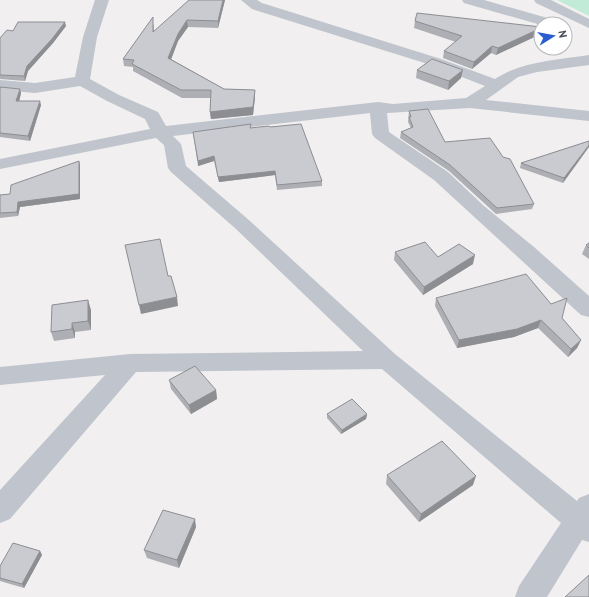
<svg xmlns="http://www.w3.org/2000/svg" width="589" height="597" font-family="'PT Sans',sans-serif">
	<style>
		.green { fill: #c2ebd7 }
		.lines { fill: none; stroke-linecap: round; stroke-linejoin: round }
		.street { fill: #bfc4cd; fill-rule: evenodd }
		.wall { fill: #adafb4 }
		.shaded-wall { fill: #8d8e92 }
		.building { fill: #c9cbd1; stroke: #8d8e92 }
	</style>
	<rect width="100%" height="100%" fill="#f1efef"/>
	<!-- green -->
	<path class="green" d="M 557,0 L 589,0 L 589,16 Z"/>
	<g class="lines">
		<!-- street -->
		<path class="street" d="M 95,0 L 109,0 L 97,37 L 90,79 L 119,95 L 158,112 L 166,126 L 378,102 L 393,104 L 466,98 L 485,86 L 431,65 L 252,9 L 241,0 L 257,0 L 262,3 L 441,59 L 495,79 C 522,61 558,60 589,55 L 589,65 L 537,72 L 518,77 L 486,100 L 589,111 L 589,121 L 470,108 L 387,113 L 389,132 L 448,172 L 484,206 L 534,247 L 589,296 L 589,317 L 581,315 L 434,180 L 375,138 L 372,134 L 370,113 L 173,136 L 181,144 L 186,166 L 250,221 L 395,354 L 577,501 L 579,498 L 589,494 L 589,542 L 582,540 L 547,597 L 515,597 L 519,586 L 561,523 L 382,369 L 136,372 L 10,519 L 0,523 L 0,490 L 105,375 L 0,385 L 0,367 L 130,354 L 363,351 L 236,229 L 171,172 L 168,168 L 164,145 L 156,138 L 0,169 L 0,159 L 150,129 L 145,119 L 107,101 L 80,86 L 35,93 L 0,90 L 0,80 L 35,83 L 75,77 L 83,37 Z
			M 462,0 L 484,0 L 558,21 L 560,24 L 541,25 L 464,3 Z
			M 534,0 L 551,0 L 589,19 L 589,28 L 536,3 Z"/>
	</g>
	<!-- wall -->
	<path class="wall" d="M 225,0 L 218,28 L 188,27 L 178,41 L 171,59 L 224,89 L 255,90 L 255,97 L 253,115 L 211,119 L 210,112 L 211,98 L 182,98 L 133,71 L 133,67 L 124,66 L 123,59 L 154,24 L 154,31 Z
		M 415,21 L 541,27 L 496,55 L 491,53 L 472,69 L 443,58 L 444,51 L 456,42 L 414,28 Z
		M 66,26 L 53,43 L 28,71 L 25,81 L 0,79 L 0,38 L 13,31 Z
		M 417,70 L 461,78 L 448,90 L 416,78 Z
		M 0,87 L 21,93 L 19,101 L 41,105 L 30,141 L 0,137 Z
		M 409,111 L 445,142 L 534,204 L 532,209 L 496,214 L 449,171 L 400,138 L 401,132 L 411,128 L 408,122 Z
		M 270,127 L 322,181 L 322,186 L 277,190 L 275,175 L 219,182 L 214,161 L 198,166 L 193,132 Z
		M 589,141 L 563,183 L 520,168 L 521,163 Z
		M 79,161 L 80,166 L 80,199 L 20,207 L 18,216 L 0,218 L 0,195 L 10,194 Z
		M 589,243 L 589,259 L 582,254 L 586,245 Z
		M 395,252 L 438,257 L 473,264 L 423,295 L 394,260 Z
		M 436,298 L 562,318 L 581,340 L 577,348 L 568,357 L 538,328 L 514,337 L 457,348 L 435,306 Z
		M 91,310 L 91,330 L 75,332 L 75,338 L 54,341 L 51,332 Z
		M 169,380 L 216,390 L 217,399 L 191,414 L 171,389 Z
		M 327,414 L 367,414 L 366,419 L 341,434 L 327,418 Z
		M 387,475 L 473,485 L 419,522 L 386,484 Z
		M 196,527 L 179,568 L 147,558 L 144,550 Z
		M 40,551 L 42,555 L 24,588 L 0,581 L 0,566 Z"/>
	<!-- shaded-wall -->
	<path class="shaded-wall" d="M 223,0 L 225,0 L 218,28 L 218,21 Z
		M 187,20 L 188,27 L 178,41 L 169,65 L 168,58 L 178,34 Z
		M 65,22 L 66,26 L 53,43 L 28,71 L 25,81 L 24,76 L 27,66 Z
		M 541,28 L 541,34 L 496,55 L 498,48 Z
		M 492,46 L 491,53 L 472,69 L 474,62 Z
		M 463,70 L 461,78 L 448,90 L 449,81 Z
		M 20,89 L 21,93 L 18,106 L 16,101 Z
		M 255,90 L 255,97 L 253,115 L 211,119 L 210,112 Z
		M 40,101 L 41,105 L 30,141 L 28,136 Z
		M 589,145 L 589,147 L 563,183 L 564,178 Z
		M 214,156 L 214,161 L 198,166 L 198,161 Z
		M 79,161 L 80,166 L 80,199 L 20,207 L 18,216 L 17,212 L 18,202 Z
		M 275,171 L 275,175 L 219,182 L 218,177 Z
		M 475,255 L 473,264 L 423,295 L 424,287 Z
		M 177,297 L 178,306 L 141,314 L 139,305 Z
		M 88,300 L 91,310 L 91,330 L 88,321 Z
		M 541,320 L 538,328 L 514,337 L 457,348 L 459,340 Z
		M 72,323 L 75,332 L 75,338 L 72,329 Z
		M 581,340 L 577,348 L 568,357 L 571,349 Z
		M 216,390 L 217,399 L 191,414 L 189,405 Z
		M 367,414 L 366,419 L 341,434 L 342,430 Z
		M 476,476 L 473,485 L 419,522 L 421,514 Z
		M 195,519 L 196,527 L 179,568 L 177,560 Z
		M 40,551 L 42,555 L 24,588 L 22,584 Z"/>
	<!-- building -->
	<path class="building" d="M 189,0 L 223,0 L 218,21 L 187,20 L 178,34 L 168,58 L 224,89 L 255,90 L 253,107 L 210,112 L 211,90 L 181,90 L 132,64 L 134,60 L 123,59 L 153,17 L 153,32 Z
		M 417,13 L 541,27 L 541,28 L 498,48 L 492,46 L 474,62 L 444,51 L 462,36 L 415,21 Z
		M 18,22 L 65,22 L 52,39 L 27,66 L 24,76 L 0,75 L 0,38 L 7,30 L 13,31 Z
		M 432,59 L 463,70 L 449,81 L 417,70 Z
		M 0,87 L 20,89 L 16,101 L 40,101 L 28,136 L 0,133 Z
		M 428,109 L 445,142 L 490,138 L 503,157 L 510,159 L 534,204 L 497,208 L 450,165 L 401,132 L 413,127 L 409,117 L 411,117 L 409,111 Z
		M 251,124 L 250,128 L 269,126 L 270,127 L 301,124 L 322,181 L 277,185 L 275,171 L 218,177 L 214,156 L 198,161 L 193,132 Z
		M 589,141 L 589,145 L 564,178 L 521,163 Z
		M 79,161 L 79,194 L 18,202 L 17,212 L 0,213 L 0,195 L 10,194 L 11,185 Z
		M 160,239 L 168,276 L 171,276 L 177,297 L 139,305 L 125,245 Z
		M 425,242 L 438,257 L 459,244 L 475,255 L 424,287 L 395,252 Z
		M 589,243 L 589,248 L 586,245 Z
		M 526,274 L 551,304 L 567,298 L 562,318 L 581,340 L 571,349 L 541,320 L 517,329 L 459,340 L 436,298 Z
		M 88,300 L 88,321 L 72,323 L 72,329 L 51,332 L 52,305 Z
		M 195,366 L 216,390 L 189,405 L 169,380 Z
		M 352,399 L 367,414 L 342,430 L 327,414 Z
		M 442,441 L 476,476 L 421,514 L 387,475 Z
		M 163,510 L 195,519 L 177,560 L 144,550 Z
		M 13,543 L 40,551 L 22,584 L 0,578 L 0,566 Z
		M 589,575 L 589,597 L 565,597 Z"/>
	<!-- north arrow -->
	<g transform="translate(553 36) rotate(79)"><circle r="19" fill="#ffffff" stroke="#b6b9bd"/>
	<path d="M0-3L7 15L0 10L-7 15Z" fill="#2b5dd0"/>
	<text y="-6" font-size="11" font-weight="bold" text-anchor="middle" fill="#49505b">N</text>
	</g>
</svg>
